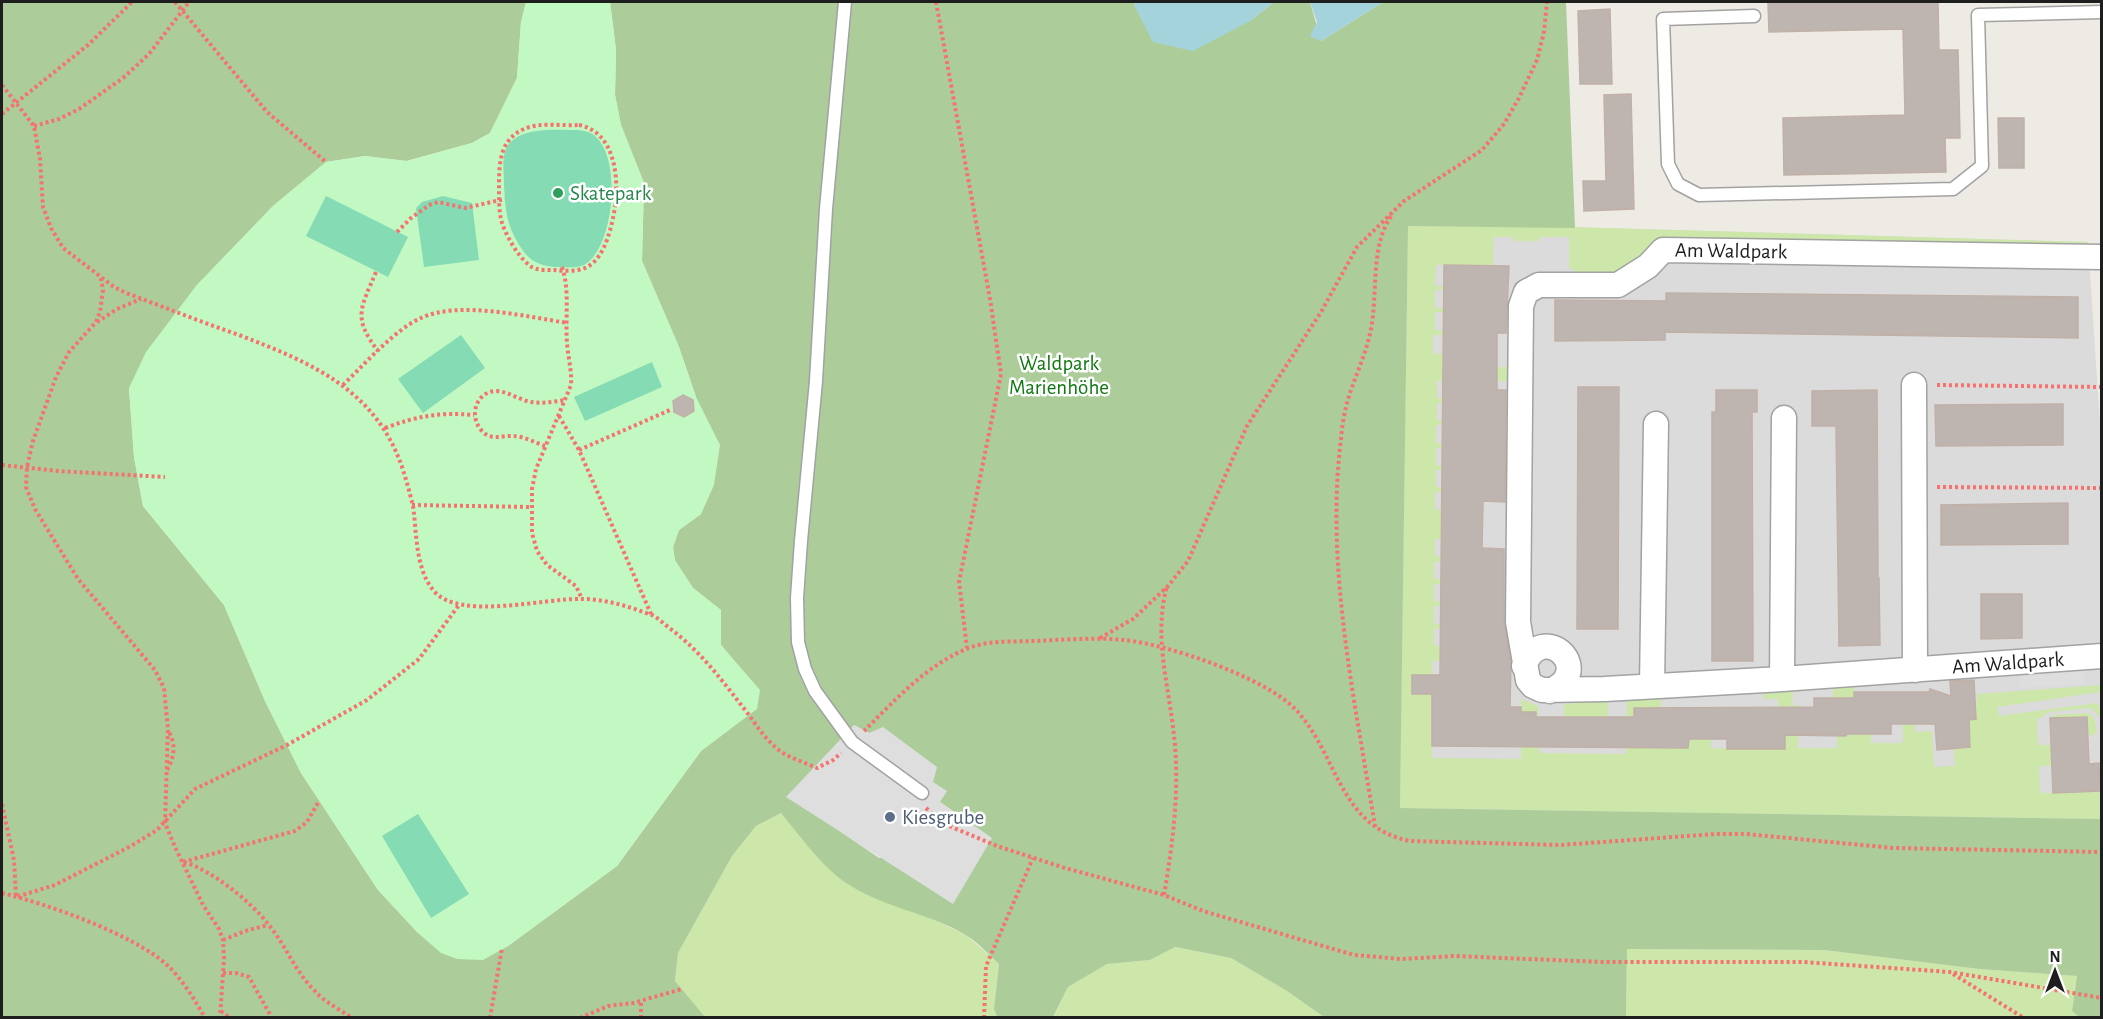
<svg xmlns="http://www.w3.org/2000/svg" width="2103" height="1019" font-family="'Alegreya Sans',sans-serif">
	<style>
		.residential { fill: #dcdbdb }
		.grass { fill: #cde7ab }
		.forest { fill: #accd9a; fill-rule: evenodd }
		.park { fill: #c2f8c2 }
		.pitch { fill: #84dbb4 }
		.parking { fill: #dedede }
		.water { fill: #a5d3db }
		.building { fill: #bfb5b0; stroke: #c0b0a7; stroke-width: 1.5 }
		.lines { fill: none; stroke-linecap: round; stroke-linejoin: round }
		.service-casing { stroke: #a2a2a2; stroke-width: 15 }
		.minor-casing { stroke: #a2a2a2; stroke-width: 27 }
		.path { stroke: #f5726e; stroke-width: 4; stroke-dasharray: 3 3; stroke-linecap: butt }
		.service { stroke: #fff; stroke-width: 12 }
		.minor { stroke: #fff; stroke-width: 24 }
		.leisure-dot { fill: #2e9e5b; stroke: #fff; stroke-width: 2 }
		.service-dot { fill: #5c6f8a; stroke: #fff; stroke-width: 2 }
		.labels { text-anchor: middle; dominant-baseline: central; stroke-width: 5; stroke-linejoin: round; paint-order: stroke }
		.leisure-label { font-size: 21px; fill: #27864d; stroke: #fff; text-anchor: start }
		.street-label { font-size: 21px; fill: #1e1e1e; stroke: #fff }
		.park-label { font-size: 21px; fill: #0f7910; stroke: #fff }
		.service-label { font-size: 21px; fill: #4e5e75; stroke: #fff; text-anchor: start }
	</style>
	<rect width="100%" height="100%" fill="#eeeae4"/>
	<!-- residential -->
	<path class="residential" d="M 1408,226 L 1569,227 L 2088,242 L 2102,455 L 2101,819 L 1400,808 Z"/>
	<!-- grass -->
	<path class="grass" d="M 1408,226 L 1569,227 L 2088,242 L 2088,249 L 1658,240 L 1638,257 L 1611,274 L 1578,274 L 1569,267 L 1569,237 L 1539,237 L 1539,241 L 1513,241 L 1513,237 L 1494,237 L 1493,266 L 1436,265 L 1435,286 L 1445,286 L 1445,290 L 1435,290 L 1435,308 L 1445,308 L 1445,312 L 1435,312 L 1435,330 L 1444,331 L 1445,335 L 1433,335 L 1433,353 L 1444,354 L 1478,367 L 1512,367 L 1510,381 L 1437,381 L 1437,398 L 1444,398 L 1444,403 L 1437,403 L 1437,420 L 1444,421 L 1444,425 L 1436,425 L 1436,443 L 1444,443 L 1444,447 L 1436,448 L 1436,465 L 1443,465 L 1443,470 L 1436,470 L 1436,487 L 1443,487 L 1443,492 L 1435,492 L 1435,509 L 1443,510 L 1442,539 L 1435,539 L 1435,556 L 1442,557 L 1442,562 L 1434,562 L 1434,579 L 1441,579 L 1442,584 L 1434,584 L 1434,601 L 1442,601 L 1442,606 L 1434,606 L 1434,624 L 1442,624 L 1442,628 L 1434,629 L 1434,645 L 1441,646 L 1485,661 L 1432,661 L 1432,758 L 1521,759 L 1521,699 L 1538,706 L 1539,753 L 1626,754 L 1627,700 L 1661,698 L 1661,748 L 1688,748 L 1689,734 L 1711,734 L 1711,748 L 1784,749 L 1785,707 L 1779,707 L 1778,699 L 1764,699 L 1764,690 L 1793,688 L 1792,705 L 1798,705 L 1798,748 L 1837,748 L 1837,736 L 1846,736 L 1847,698 L 1833,698 L 1833,686 L 1854,684 L 1854,692 L 1871,692 L 1871,743 L 1903,743 L 1903,693 L 1914,709 L 1915,732 L 1932,731 L 1934,767 L 1955,766 L 1954,748 L 1970,747 L 1968,703 L 1977,702 L 1977,694 L 2101,685 L 2101,692 L 1997,707 L 1999,716 L 2097,703 L 2101,710 L 2101,729 L 2100,717 L 2091,708 L 2048,712 L 2042,718 L 2037,718 L 2038,745 L 2051,745 L 2052,766 L 2039,766 L 2040,793 L 2099,791 L 2099,775 L 2101,776 L 2101,819 L 1400,808 Z
		M 1608,701 L 1608,721 L 1564,720 L 1564,704 Z
		M 2089,713 L 2095,720 L 2097,731 L 2094,735 L 2088,735 L 2087,717 L 2050,718 L 2053,715 Z
		M 781,813 L 816,855 L 928,917 L 966,935 L 999,964 L 994,1009 L 997,1017 L 705,1017 L 700,1014 L 675,981 L 678,953 L 732,856 L 756,826 Z
		M 1174,947 L 1231,958 L 1287,991 L 1324,1017 L 1053,1018 L 1068,987 L 1107,964 L 1150,960 Z
		M 1627,949 L 1824,950 L 1979,969 L 2077,976 L 2072,1011 L 2079,1017 L 1626,1018 Z"/>
	<!-- forest -->
	<path class="forest" d="M 2,2 L 526,2 L 521,22 L 517,78 L 490,133 L 472,143 L 406,161 L 365,156 L 326,162 L 273,206 L 196,286 L 129,388 L 134,457 L 143,506 L 224,605 L 265,701 L 301,773 L 378,890 L 418,933 L 483,959 L 508,946 L 617,866 L 701,751 L 757,708 L 736,664 L 721,645 L 721,610 L 693,588 L 675,561 L 673,547 L 679,530 L 701,514 L 696,397 L 679,347 L 642,261 L 644,183 L 621,125 L 615,95 L 616,50 L 610,2 L 1137,2 L 1134,5 L 1250,21 L 1274,2 L 1310,2 L 1321,41 L 1383,2 L 1566,2 L 1575,228 L 1408,226 L 1400,808 L 2101,819 L 2101,1017 L 2079,1017 L 2072,1011 L 2077,976 L 1979,969 L 1824,950 L 1627,949 L 1626,1017 L 1324,1017 L 1287,991 L 1231,958 L 1175,947 L 1150,960 L 1107,964 L 1068,987 L 1053,1017 L 997,1017 L 994,1009 L 999,964 C 988,954 977,941 964,934 C 928,913 886,908 851,886 C 825,871 800,836 781,813 L 756,826 L 732,856 L 678,953 L 675,981 L 705,1017 L 2,1018 ZM 854,725 L 869,733 L 933,782 L 940,802 L 991,838 L 879,858 L 841,832 Z"/>
	<!-- park -->
	<path class="park" d="M 526,2 L 610,2 L 616,50 L 615,95 L 621,125 L 644,183 L 642,261 L 679,347 L 696,397 L 720,445 L 714,485 L 701,514 L 679,530 L 673,547 L 675,560 L 693,588 L 721,610 L 721,645 L 760,690 L 757,709 L 701,751 L 617,866 L 508,946 L 483,960 L 457,959 L 441,953 L 418,933 L 378,890 L 301,773 L 265,701 L 224,605 L 143,506 L 134,457 L 129,388 L 146,352 L 196,286 L 273,206 L 326,162 L 365,156 L 407,161 L 472,143 L 490,133 L 517,78 L 521,22 Z"/>
	<!-- pitch -->
	<path class="pitch" d="M 579,130 C 584,131 591,132 595,136 C 622,159 614,243 587,263 C 579,269 565,267 556,267 C 536,266 526,258 517,241 C 506,224 505,204 504,184 C 504,173 502,162 505,152 C 513,125 557,130 579,130 Z
		M 326,196 L 408,237 L 388,277 L 306,236 Z
		M 443,196 L 472,203 L 479,260 L 424,267 L 416,208 L 422,202 Z
		M 461,335 L 485,368 L 423,413 L 398,379 Z
		M 652,362 L 662,387 L 585,421 L 574,397 Z
		M 418,814 L 469,894 L 431,918 L 382,836 Z"/>
	<!-- parking -->
	<path class="parking" d="M 2084,668 L 2085,684 L 2021,688 L 2020,672 Z
		M 854,725 L 869,733 L 883,727 L 937,767 L 933,782 L 947,791 L 940,802 L 992,838 L 953,904 L 786,797 Z"/>
	<!-- water -->
	<path class="water" d="M 1137,2 L 1274,2 L 1250,21 L 1193,51 L 1153,42 L 1134,5 Z
		M 1310,2 L 1383,2 L 1321,41 L 1310,36 L 1317,22 Z"/>
	<!-- building -->
	<path class="building" d="M 1768,2 L 1938,2 L 1939,50 L 1958,50 L 1960,138 L 1945,138 L 1946,172 L 1784,175 L 1783,118 L 1905,115 L 1903,29 L 1769,32 Z
		M 1610,9 L 1612,84 L 1580,84 L 1578,11 Z
		M 1631,94 L 1634,209 L 1584,211 L 1583,181 L 1606,181 L 1604,95 Z
		M 1998,118 L 2024,118 L 2024,168 L 1999,168 Z
		M 1444,265 L 1509,266 L 1506,333 L 1497,333 L 1497,390 L 1506,390 L 1505,502 L 1483,501 L 1482,548 L 1504,549 L 1504,622 L 1511,663 L 1510,707 L 1521,707 L 1521,712 L 1536,712 L 1536,717 L 1634,717 L 1634,708 L 1814,707 L 1814,698 L 1854,698 L 1854,692 L 1929,692 L 1930,689 L 1951,696 L 1950,681 L 1974,680 L 1976,719 L 1969,720 L 1970,747 L 1937,750 L 1935,724 L 1891,724 L 1891,734 L 1847,734 L 1846,736 L 1785,735 L 1785,749 L 1727,749 L 1727,739 L 1689,739 L 1688,748 L 1432,746 L 1432,694 L 1412,694 L 1412,675 L 1440,675 Z
		M 1666,293 L 2078,297 L 2078,338 L 1665,332 L 1665,340 L 1555,341 L 1555,300 L 1666,301 Z
		M 1578,387 L 1619,387 L 1618,629 L 1577,629 Z
		M 1716,390 L 1757,390 L 1757,412 L 1752,412 L 1753,661 L 1712,661 L 1712,412 L 1716,412 Z
		M 1877,390 L 1878,578 L 1879,578 L 1880,645 L 1839,646 L 1836,426 L 1812,426 L 1812,391 Z
		M 683,395 L 693,400 L 694,411 L 684,417 L 674,412 L 673,401 Z
		M 2063,404 L 2063,445 L 1936,446 L 1935,405 Z
		M 2068,503 L 2068,544 L 1941,545 L 1941,505 Z
		M 1981,594 L 2022,594 L 2022,638 L 1981,639 Z
		M 2087,717 L 2089,764 L 2099,763 L 2100,791 L 2053,793 L 2050,718 Z"/>
	<g class="lines">
		<!-- service casing -->
		<g class="service-casing">
			<path id="service" d="M 845,2 L 826,209 L 816,381 L 801,541 L 797,598 L 798,642 L 805,669 L 815,691 L 852,742 L 922,793
				M 1754,16 L 1663,19 L 1668,164 L 1678,184 L 1699,195 L 1953,189 L 1982,166 L 1978,15 L 2102,12"/>
		</g>
		<!-- minor casing -->
		<g class="minor-casing">
			<path id="minor" d="M 2102,257 L 1663,250 L 1648,266 L 1618,285 L 1539,285 L 1526,292 L 1521,306 L 1518,622 L 1528,680 L 1533,686 L 1542,690 L 1605,689 L 1782,679 L 2102,656
				M 1914,385 L 1915,670
				M 1524,666 C 1543,618 1597,671 1550,691
				M 1782,679 L 1784,418
				M 1652,686 L 1656,424"/>
		</g>
		<!-- path -->
		<path class="path" d="M 175,2 L 267,112 L 326,162
			M 936,2 L 990,299 L 1001,374 L 959,582 L 967,648
			M 2,85 L 34,126 L 40,159 L 43,207 L 51,228 L 63,248 L 114,287 L 126,293 C 164,307 201,322 239,335 C 312,363 377,390 403,470 C 407,482 410,494 413,506 C 417,533 415,569 434,591 C 459,621 544,598 582,599 C 605,599 627,606 649,614 C 656,616 662,622 668,627 C 701,651 724,683 749,715 C 758,728 769,744 783,753 C 793,759 806,763 817,768 L 833,760 L 841,753
			M 2,114 L 88,45 L 132,2
			M 579,125 C 615,132 619,177 615,207 C 612,226 605,258 587,267 C 578,272 564,271 555,270 C 546,270 536,271 529,265 C 517,255 507,237 502,223 C 499,213 499,202 499,191 C 499,167 498,140 524,129 C 539,122 562,126 579,125 Z
			M 34,126 L 59,119 L 79,109 L 123,78 L 149,54 L 189,2
			M 397,232 L 411,218 L 429,205 L 438,202 L 465,208 L 505,199
			M 562,267 C 570,290 565,318 567,343 C 568,357 572,371 571,385 L 536,469 L 532,489 L 532,533 L 537,551 L 547,565 L 576,586 L 582,599
			M 376,272 C 361,308 352,317 378,351
			M 101,278 L 103,290 L 100,312 L 96,322 L 69,352 L 56,377 L 33,441 L 27,467 L 26,487 L 35,509 L 78,579 L 155,670 L 164,688 L 168,729 L 165,823 L 175,847 L 203,905 L 219,929 L 223,940 L 224,958 L 220,1018
			M 97,322 L 117,309 L 141,299
			M 343,385 C 365,364 394,330 421,318 C 459,300 527,317 568,323
			M 1937,385 L 2102,387
			M 559,416 L 579,450 L 651,614
			M 385,428 C 417,416 440,412 474,415
			M 545,446 C 536,443 523,436 514,436 C 503,435 492,441 483,432 C 468,418 475,391 497,391 C 507,392 515,397 524,400 C 537,405 551,402 565,400
			M 579,450 L 670,410
			M 2,465 L 58,471 L 165,477
			M 1937,487 L 2102,488
			M 412,505 L 531,507
			M 1100,638 L 1133,619 L 1168,586 L 1188,561 L 1247,426 L 1321,312 L 1357,247 L 1404,201 L 1482,150 L 1504,124 L 1519,98 L 1537,60 L 1544,32 L 1547,2
			M 864,731 C 894,701 926,666 966,649 C 987,640 1011,642 1033,641 C 1063,640 1094,637 1124,640 C 1167,644 1266,678 1295,709 C 1338,753 1338,827 1410,841 L 1560,845 L 1716,834 L 1746,834 L 1893,848 L 2102,852
			M 167,770 C 175,756 176,744 168,730
			M 2,804 L 14,860 L 16,897 L 55,885 L 131,846 L 157,830 L 195,789 L 287,745 L 367,700 L 419,659 L 459,605
			M 926,808 L 942,823 L 997,846 L 1065,868 L 1164,895 L 1203,911 L 1354,955 L 1401,959 L 1455,956 L 1602,962 L 1803,962 L 1950,972 L 2102,998
			M 1375,827 C 1355,700 1325,568 1341,439 C 1342,427 1344,414 1347,403 C 1354,378 1366,355 1371,329 C 1378,294 1370,244 1392,215
			M 183,862 L 295,831 L 307,822 L 319,801
			M 184,862 C 213,871 250,901 269,925 C 286,946 295,971 314,990 C 324,1002 339,1009 352,1018
			M 2,893 C 47,904 133,934 167,965 C 182,979 195,1000 205,1018
			M 1164,895 C 1173,842 1180,789 1174,736 C 1169,686 1153,636 1167,586
			M 223,940 L 245,931 L 268,925
			M 223,973 L 236,973 L 249,977 L 272,1018
			M 1953,974 L 2024,1018
			M 221,1011 L 230,1018
			M 490,1018 L 502,948
			M 580,1018 L 608,1006 L 633,1003 L 682,989
			M 641,1018 L 641,1001
			M 984,1018 L 986,966 L 1033,858"/>
		<!-- service -->
		<use href="#service" class="service"/>
		<!-- minor -->
		<use href="#minor" class="minor"/>
	</g>
	<!-- markers -->
	<circle class="leisure-dot" cx="558" cy="193" r="6"/>
	<circle class="service-dot" cx="890" cy="817" r="6"/>
	<g class="labels">
		<!-- leisure labels -->
		<g class="leisure-label">
			<text x="570" y="193">Skatepark</text>
		</g>
		<!-- street labels -->
		<g class="street-label">
			<text transform="translate(1731 251) rotate(1)">Am Waldpark</text>
			<text transform="translate(2008 663) rotate(-4)">Am Waldpark</text>
		</g>
		<!-- park labels -->
		<g class="park-label">
			<text x="1059" y="363">Waldpark<tspan x="1059" dy="24">Marienhöhe</tspan></text>
		</g>
		<!-- service labels -->
		<g class="service-label">
			<text x="902" y="817">Kiesgrube</text>
		</g>
	</g>
	<!-- border -->
	<rect width="2103" height="1019" fill="none" stroke="#1e1e1e" stroke-width="6"/>
	<!-- north arrow -->
	<g transform="translate(2055 971)" stroke="#ffffff" stroke-width="4.5" paint-order="stroke">
	<path d="M0-4.5L10 22L0 15L-10 22Z" fill="#1e1e1e"/>
	<text y="-9" font-size="16" font-weight="bold" text-anchor="middle" fill="#1e1e1e">N</text>
	</g>
</svg>
